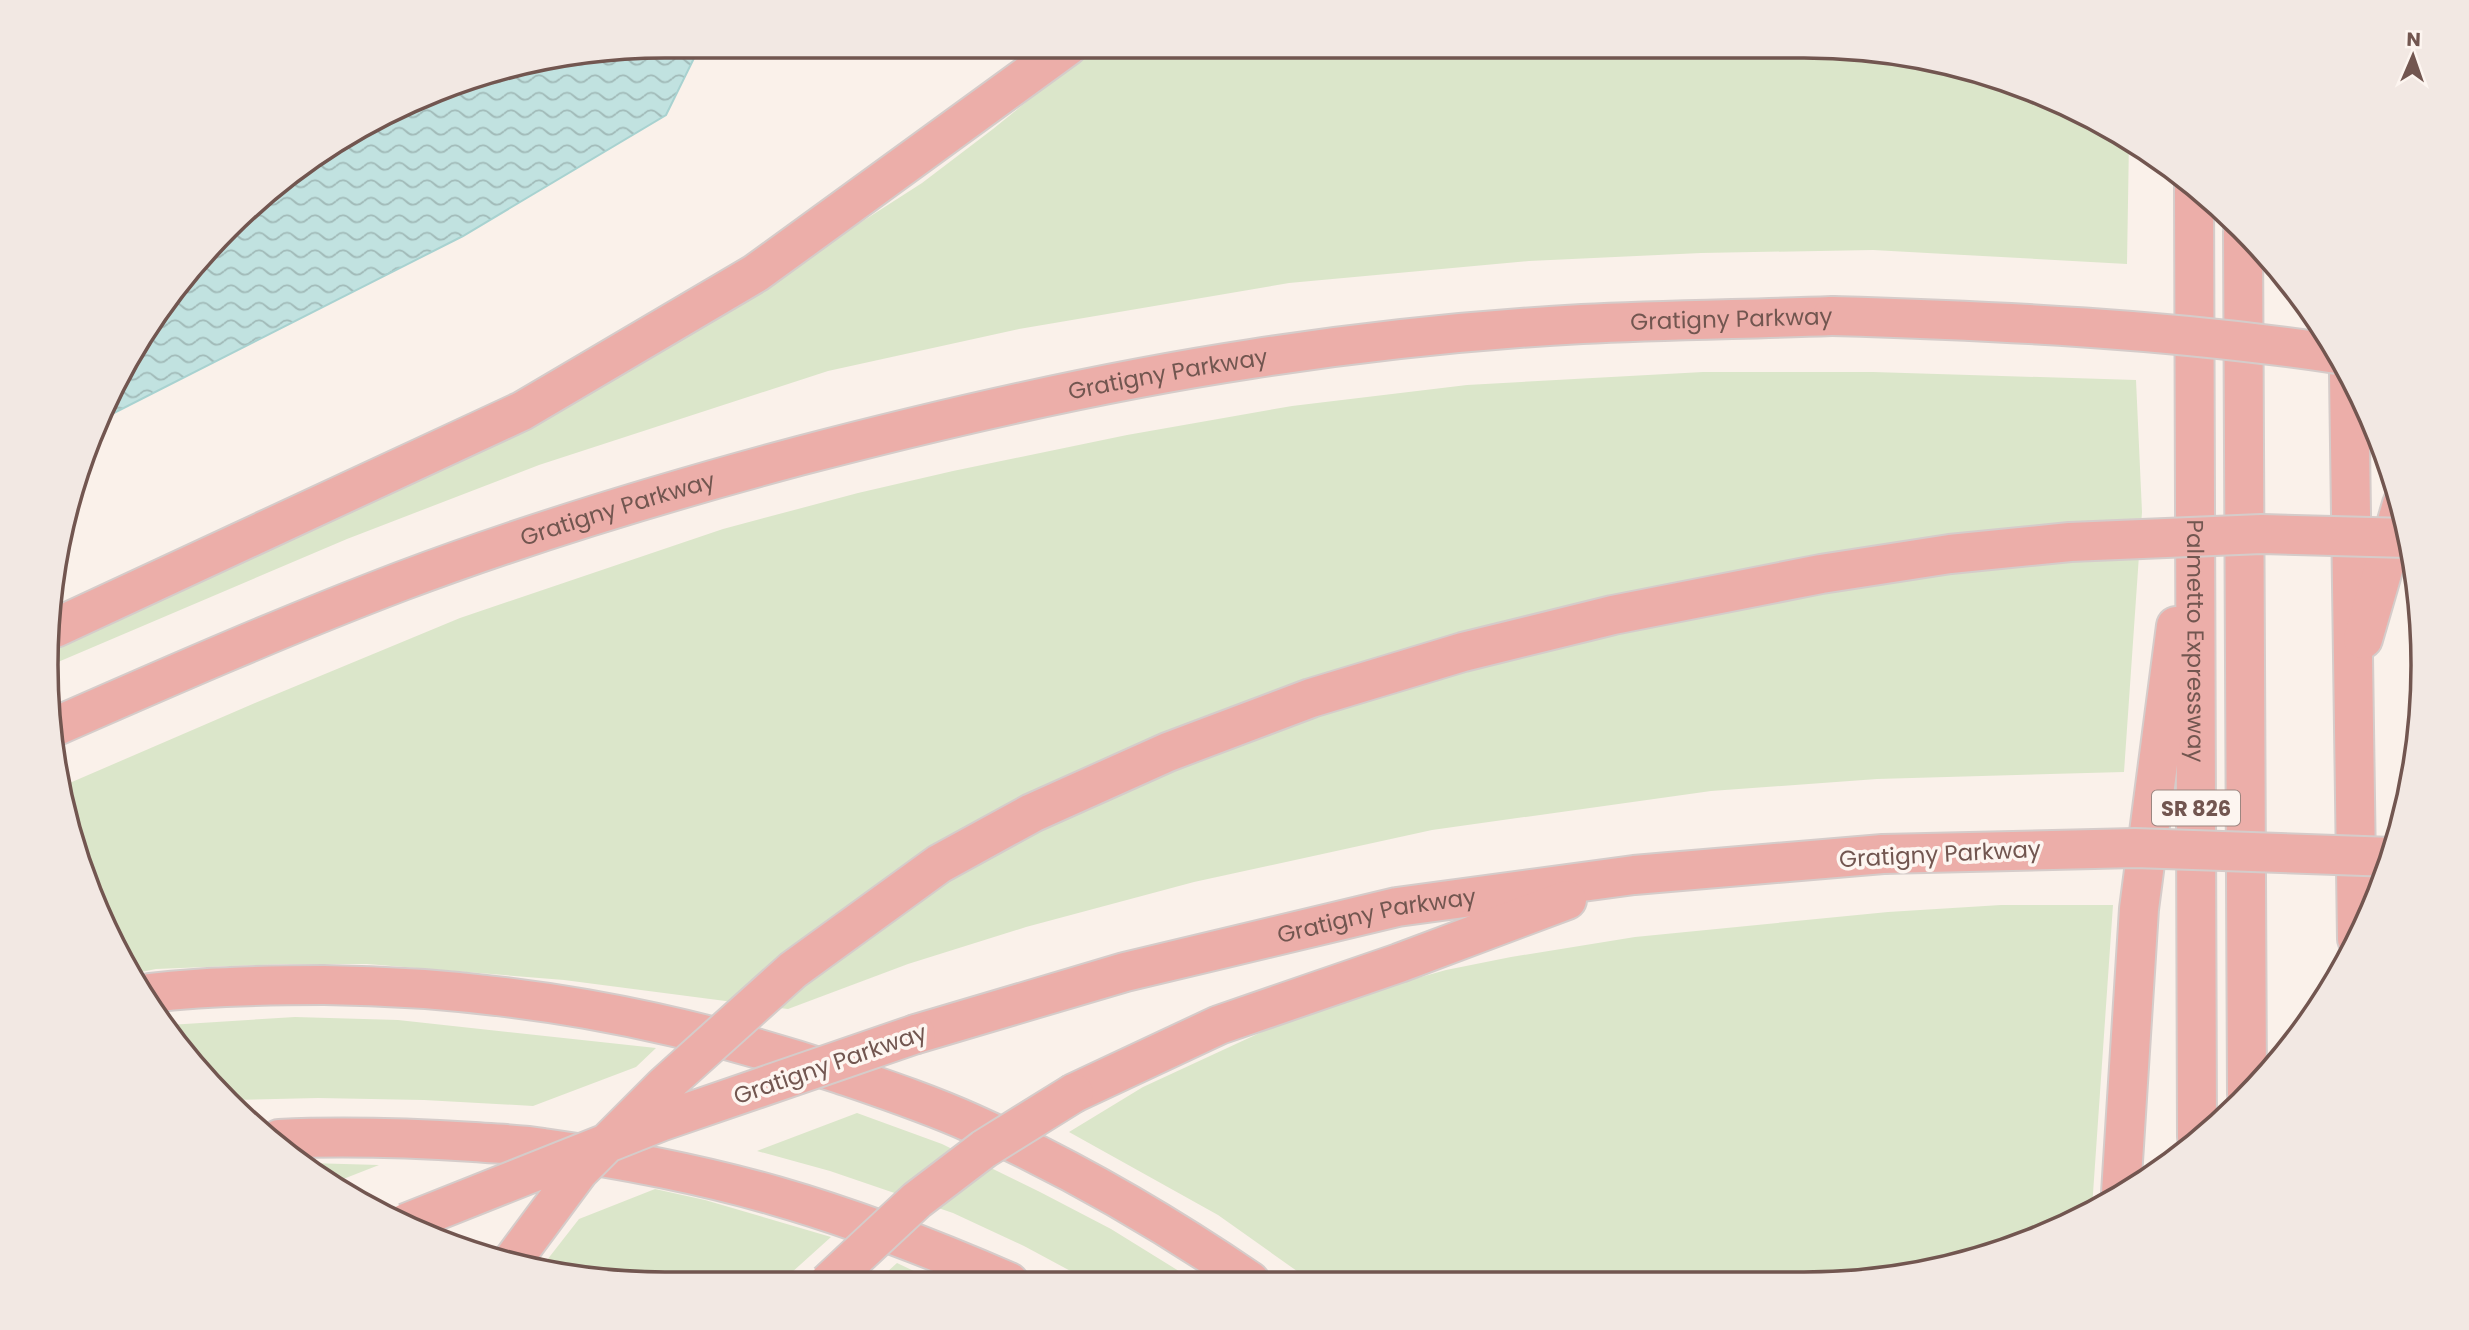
<svg xmlns="http://www.w3.org/2000/svg" width="2469" height="1330" font-family="Poppins,sans-serif">
	<style>
		.green { fill: #dbe6ca }
		.water { fill: url(#water-waves); stroke: #a8d2d0; stroke-width: 2 }
		.lines { fill: none; stroke-linecap: round; stroke-linejoin: round }
		.highway-casing { stroke: #d5ccca; stroke-width: 42 }
		.highway { stroke: #ecaea9; stroke-width: 38 }
		.highway-bridge-casing { stroke: #d5ccca; stroke-width: 42; stroke-linecap: butt }
		.highway-bridge { stroke: #ecaea9; stroke-width: 38 }
		.labels { text-anchor: middle; dominant-baseline: central; stroke-width: 7; stroke-linejoin: round; paint-order: stroke }
		.shield { fill: #fdf5f0; stroke: #9c8680; stroke-width: 2 }
		.shield-label { font-size: 21px; font-weight: bold; fill: #725650 }
		.street-label { font-size: 23px; fill: #725650; stroke: #fdf5f0 }
		.rim { fill: none; stroke: #725650; stroke-width: 3.5 }
	</style>
	<defs>
		<pattern id="water-waves" width="16" height="10" patternUnits="userSpaceOnUse" patternTransform="scale(1.75)"><rect width="16" height="10" fill="#c1e2e0"/><path d="M0 5q4-4 8 0t8 0" fill="none" stroke="#a1bab8"/></pattern>
	</defs>
	<rect width="100%" height="100%" fill="#faf1ea"/>
	<!-- green -->
	<path class="green" d="M 1095,46 L 1844,47 L 1965,67 L 2113,128 L 2129,140 L 2127,264 L 1873,250 L 1701,253 L 1529,261 L 1289,283 L 1019,329 L 828,371 L 539,465 L 347,539 L 51,665 L 53,643 L 729,307 L 922,183 L 993,129 Z
		M 1703,372 L 1873,372 L 2136,380 L 2142,512 L 2124,772 L 1877,779 L 1711,791 L 1432,830 L 1194,882 L 1026,927 L 908,964 L 788,1009 L 564,980 L 367,964 L 284,964 L 156,969 L 136,973 L 93,902 L 65,785 L 255,703 L 460,618 L 723,529 L 858,493 L 953,471 L 1127,435 L 1292,406 L 1467,385 Z
		M 2001,905 L 2113,905 L 2092,1208 L 2004,1251 L 1884,1279 L 1311,1281 L 1218,1215 L 1069,1132 L 1143,1087 L 1281,1023 L 1371,991 L 1446,970 L 1511,957 L 1635,937 L 1888,912 Z
		M 295,1017 L 398,1020 L 656,1048 L 636,1067 L 533,1106 L 424,1100 L 318,1098 L 232,1100 L 200,1074 L 169,1025 Z
		M 857,1113 L 942,1144 L 1040,1192 L 1111,1229 L 1195,1281 L 1091,1282 L 1024,1246 L 953,1213 L 830,1171 L 757,1151 Z
		M 309,1163 L 379,1165 L 333,1183 Z
		M 655,1189 L 705,1200 L 831,1237 L 780,1283 L 625,1283 L 540,1269 L 579,1219 Z
		M 897,1263 L 937,1282 L 876,1282 Z"/>
	<!-- water -->
	<path class="water" d="M 665,46 L 700,46 L 666,115 L 463,236 L 106,417 L 150,321 L 288,174 L 465,79 Z"/>
	<g class="lines">
		<!-- highway casing -->
		<g class="highway-casing">
			<g id="highway">
				<path id="s1" d="M 2194,186 L 2197,1137"/>
				<path d="M 2243,232 L 2247,1094"/>
				<path d="M 2349,373 L 2357,939"/>
				<path d="M 55,628 L 522,411 L 756,273 L 1068,46"/>
				<path d="M 2363,639 L 2402,504"/>
				<path id="s2" d="M 52,728 C 168,677 284,626 402,581 C 532,532 665,492 799,456 C 948,417 1099,382 1251,359 C 1360,342 1472,330 1582,324 C 1665,320 1749,319 1832,316"/>
				<path d="M 149,993 C 207,986 266,985 324,985 C 504,987 669,1017 840,1074 C 884,1089 929,1104 971,1123 C 1069,1167 1162,1221 1250,1281"/>
				<path id="s3" d="M 916,1034 L 1125,972 L 1397,907 L 1634,875 L 1883,854"/>
				<path d="M 1074,1093 L 1219,1025 L 1399,963 L 1567,900"/>
				<path d="M 279,1139 C 344,1136 409,1138 474,1142 C 497,1144 520,1144 543,1148 C 621,1159 700,1174 776,1196 C 856,1219 933,1249 1009,1282"/>
				<path d="M 2121,1193 L 2139,909 L 2176,626"/>
			</g>
		</g>
		<!-- highway -->
		<use href="#highway" class="highway"/>
		<!-- highway-bridge casing -->
		<g class="highway-bridge-casing">
			<path id="highway-bridge" d="M 1832,316 C 2001,321 2169,329 2337,354
				M 1883,854 L 2135,848 L 2392,857
				M 406,1223 L 660,1122 L 916,1034
				M 510,1264 L 579,1171 L 664,1086 L 793,970 L 939,864 L 1032,813 L 1168,752 L 1311,698 L 1463,652 L 1613,615 L 1821,574 L 1950,554 L 2070,542 L 2262,534 L 2408,538
				M 828,1283 L 917,1200 L 984,1149 L 1074,1093"/>
		</g>
		<!-- highway-bridge -->
		<use href="#highway-bridge" class="highway-bridge"/>
	</g>
	<g class="labels">
		<!-- shield labels -->
		<rect class="shield" x="2152" y="790.5" width="88" height="35" rx="5"/>
		<g class="shield-label">
			<text x="2196" y="808">SR 826</text>
		</g>
		<!-- street labels -->
		<g class="street-label">
			<text stroke="none"><textPath href="#s2" startOffset="1741">Gratigny Parkway</textPath></text>
			<text stroke="none"><textPath href="#s2" startOffset="1174">Gratigny Parkway</textPath></text>
			<text stroke="none"><textPath href="#s2" startOffset="607">Gratigny Parkway</textPath></text>
			<text stroke="none"><textPath href="#s1" startOffset="455">Palmetto Expressway</textPath></text>
			<text transform="translate(1940 854) rotate(-3)">Gratigny Parkway</text>
			<text stroke="none"><textPath href="#s3" startOffset="476">Gratigny Parkway</textPath></text>
			<text transform="translate(830 1064) rotate(-19)">Gratigny Parkway</text>
		</g>
	</g>
	<!-- crop -->
	<path d="M0 0H2469V1330H0ZM665 58H1804A607 607 0 0 1 2411 665V665A607 607 0 0 1 1804 1272H665A607 607 0 0 1 58 665V665A607 607 0 0 1 665 58Z" fill="#f2e8e3" fill-rule="evenodd"/>
	<path class="rim" d="M665 58H1804A607 607 0 0 1 2411 665V665A607 607 0 0 1 1804 1272H665A607 607 0 0 1 58 665V665A607 607 0 0 1 665 58Z"/>
	<!-- north arrow -->
	<g transform="translate(2413 56) rotate(2)" stroke="#fdf5f0" stroke-width="5" paint-order="stroke">
	<path d="M0-5L12 26L0 18L-12 26Z" fill="#725650"/>
	<text y="-10" font-size="19" font-weight="bold" text-anchor="middle" fill="#725650">N</text>
	</g>
</svg>
